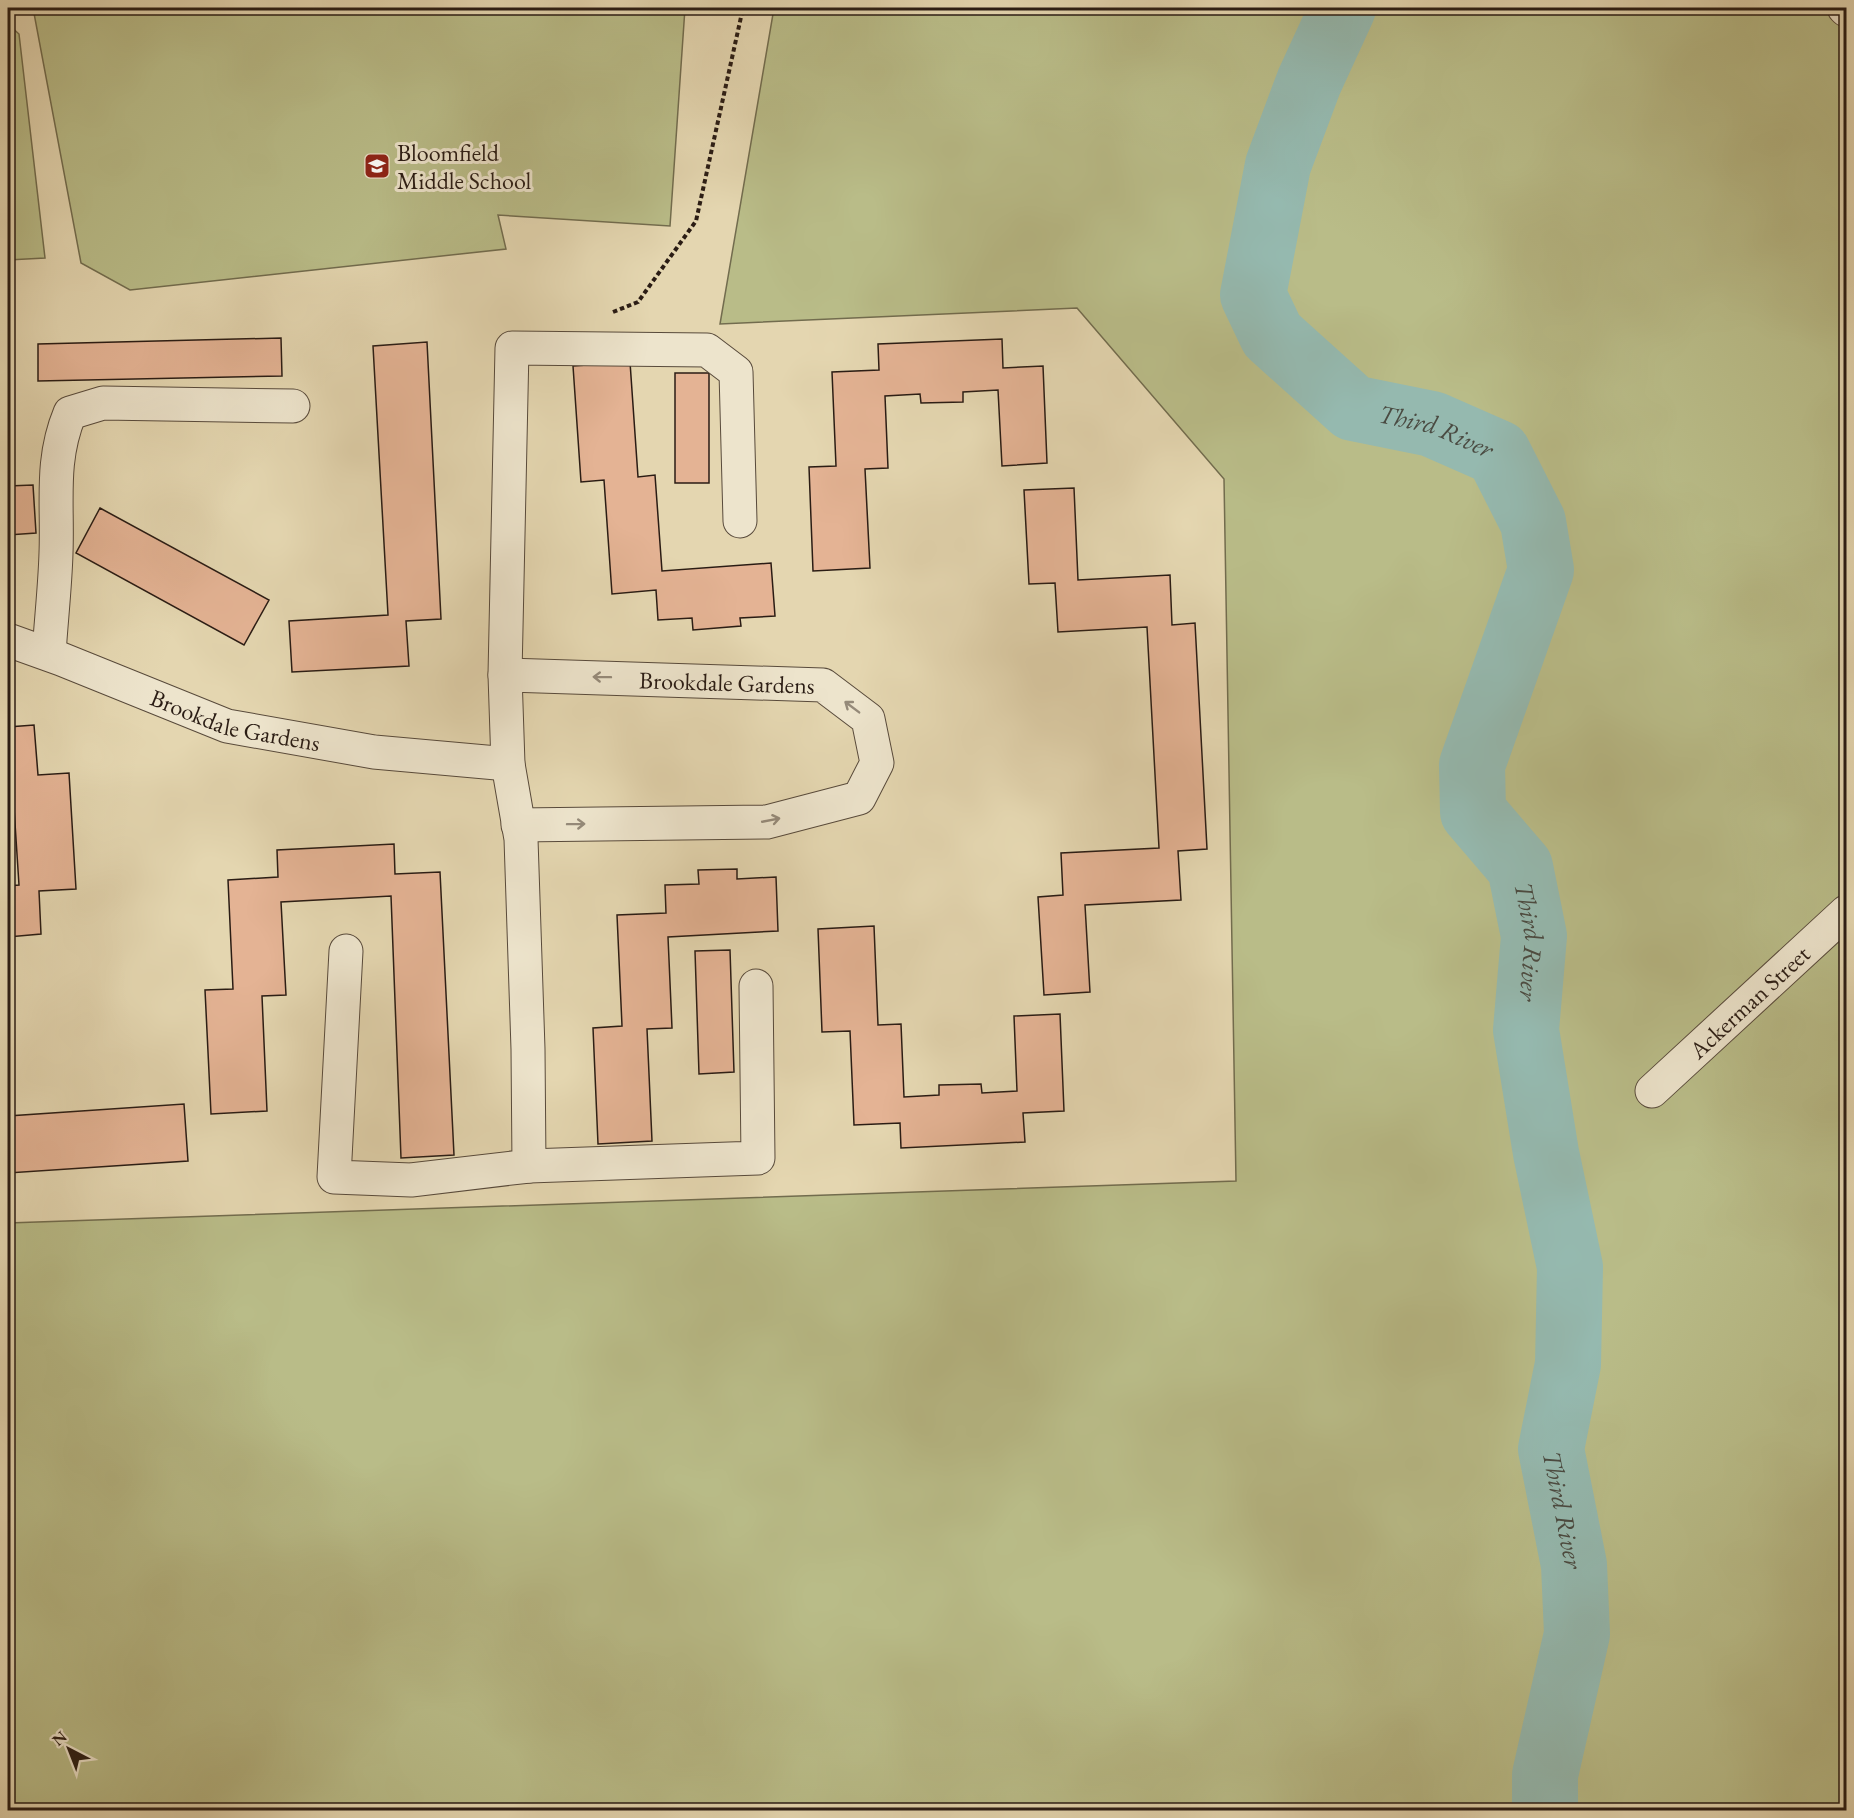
<svg xmlns="http://www.w3.org/2000/svg" width="1854" height="1818" font-family="'EB Garamond',serif">
	<style>
		.green { fill: #b9bc88; stroke: #726c4e; stroke-width: 1.5 }
		.lines { fill: none; stroke-linecap: round; stroke-linejoin: round }
		.river { stroke: #95b9af; stroke-width: 66 }
		.building { fill: #e4b394; stroke: #2a1c14; stroke-width: 1.5 }
		.minor-casing { stroke: #584a3b; stroke-width: 35 }
		.path { stroke: #2a1c14; stroke-width: 4; stroke-dasharray: 4.5 3; stroke-linecap: butt }
		.minor { stroke: #ede4cc; stroke-width: 33 }
		.oneway { stroke: #958a79 }
		.labels { text-anchor: middle; dominant-baseline: central; stroke-width: 6; stroke-linejoin: round; paint-order: stroke }
		.poi-label { font-size: 24px; fill: #2a1c14; stroke: #ede4cc; text-anchor: start }
		.street-label { font-size: 24px; fill: #2a1c14; stroke: #ede4cc }
		.water-label { font-size: 26px; font-style: italic; fill: #4a4b42; stroke: #ede4cc }
	</style>
	<rect width="100%" height="100%" fill="#e4d6b0"/>
	<filter id="stains"><feTurbulence type="fractalNoise" baseFrequency=".00333" numOctaves="4"/><feColorMatrix values="0 0 0 0 .2 0 0 0 0 .09 0 0 0 0 .02 0 0 0 .5 -.17"/></filter>
	<radialGradient id="worn" r=".72"><stop offset=".6" stop-color="#630" stop-opacity="0"/><stop offset="1" stop-color="#630" stop-opacity=".3"/></radialGradient>
	<!-- green -->
	<path class="green" d="M 33,8 L 685,8 L 670,226 L 498,215 L 506,249 L 130,290 L 81,263 Z
		M 774,8 L 1846,8 L 1846,629 L 1841,634 L 1846,640 L 1846,1810 L 8,1810 L 8,1223 L 1236,1181 L 1224,479 L 1077,308 L 720,324 Z
		M 8,24 L 19,34 L 45,258 L 8,260 Z"/>
	<g class="lines">
		<!-- river -->
		<path class="river" id="s1" d="M 1343,8 L 1309,82 L 1278,165 L 1253,295 L 1272,335 L 1353,408 L 1432,424 L 1498,453 L 1533,522 L 1541,570 L 1472,765 L 1473,812 L 1520,867 L 1534,936 L 1526,1030 L 1546,1153 L 1570,1267 L 1568,1364 L 1551,1449 L 1574,1565 L 1577,1634 L 1545,1775 L 1545,1810"/>
	</g>
	<!-- building -->
	<path class="building" d="M 281,338 L 282,376 L 38,381 L 38,344 Z
		M 1002,339 L 1003,368 L 1043,366 L 1047,463 L 1002,466 L 998,390 L 963,392 L 963,402 L 921,403 L 920,394 L 885,396 L 888,468 L 865,469 L 870,568 L 813,571 L 809,467 L 836,466 L 832,372 L 879,370 L 878,344 Z
		M 427,342 L 441,619 L 406,621 L 409,666 L 292,672 L 289,621 L 388,615 L 373,346 Z
		M 630,362 L 638,477 L 655,475 L 662,571 L 771,563 L 775,616 L 740,618 L 741,626 L 693,630 L 692,618 L 658,620 L 656,590 L 612,594 L 604,480 L 581,482 L 573,366 Z
		M 675,373 L 709,373 L 709,483 L 675,483 Z
		M 33,485 L 36,533 L 8,535 L 8,486 Z
		M 1074,488 L 1078,580 L 1170,575 L 1172,625 L 1195,623 L 1207,849 L 1178,851 L 1181,900 L 1085,905 L 1090,992 L 1044,995 L 1038,897 L 1063,895 L 1061,853 L 1159,848 L 1147,627 L 1058,632 L 1055,583 L 1029,584 L 1024,490 Z
		M 100,508 L 269,600 L 244,645 L 76,553 Z
		M 34,725 L 38,775 L 69,773 L 76,889 L 39,891 L 41,934 L 8,937 L 8,886 L 19,885 L 12,777 L 8,778 L 8,727 Z
		M 394,844 L 395,874 L 440,872 L 454,1155 L 401,1158 L 391,896 L 281,902 L 286,995 L 262,996 L 267,1111 L 211,1114 L 205,990 L 233,989 L 228,880 L 278,877 L 277,850 Z
		M 737,869 L 737,879 L 776,877 L 778,931 L 668,937 L 672,1028 L 647,1029 L 652,1141 L 598,1144 L 593,1028 L 622,1026 L 617,915 L 666,913 L 665,885 L 699,884 L 698,870 Z
		M 874,926 L 878,1025 L 901,1024 L 904,1097 L 939,1095 L 939,1085 L 981,1084 L 982,1093 L 1017,1091 L 1014,1016 L 1060,1014 L 1064,1111 L 1023,1113 L 1025,1142 L 901,1148 L 900,1123 L 854,1125 L 850,1031 L 822,1032 L 818,929 Z
		M 730,950 L 734,1072 L 699,1074 L 695,951 Z
		M 184,1104 L 188,1161 L 8,1173 L 8,1116 Z"/>
	<g class="lines">
		<!-- minor casing -->
		<g class="minor-casing">
			<g id="minor">
				<path d="M 1844,8 L 1846,10"/>
				<path id="s2" d="M 8,640 L 61,659 L 227,726 L 374,752 L 508,764"/>
				<path d="M 49,654 C 51,621 55,587 56,553 C 58,503 50,461 70,413 L 103,403 L 293,406"/>
				<path id="s3" d="M 505,675 L 823,685 L 868,719 L 877,763 L 859,798 L 767,822 L 518,825"/>
				<path d="M 346,951 L 334,1177 L 411,1180 L 529,1166 L 528,1049 L 521,839 L 508,764 L 505,675 L 512,348 L 707,350 L 736,372 L 740,521"/>
				<path id="s4" d="M 1652,1091 L 1846,912"/>
				<path d="M 529,1166 L 758,1158 L 756,986"/>
			</g>
		</g>
		<!-- path -->
		<path class="path" d="M 613,312 L 638,302 L 696,221 L 743,8"/>
		<!-- minor -->
		<use href="#minor" class="minor"/>
	</g>
	<!-- one-way arrows -->
	<defs><path id="oneway-shaft" d="M-6 0H5M1.5-3L5.5 0L1.5 3" fill="none" stroke-width="1.6" stroke-linecap="round" stroke-linejoin="round" transform="scale(1.5)"/></defs>
	<g class="oneway">
		<use href="#oneway-shaft" transform="translate(602 677) rotate(-179)"/>
		<use href="#oneway-shaft" transform="translate(852 707) rotate(-143)"/>
		<use href="#oneway-shaft" transform="translate(771 820) rotate(-11)"/>
		<use href="#oneway-shaft" transform="translate(576 824) rotate(-1)"/>
	</g>
	<!-- icons -->
	<defs>
		<g id="school-square" transform="scale(1.35)"><rect x="-9" y="-9" width="18" height="18" rx="4" fill="#8f2418" stroke="#ede4cc"/><path d="M0-5L7-2L0 1L-7-2ZM-4 1L0 2.5L4 1V4Q0 6-4 4Z" fill="#fff"/></g>
	</defs>
	<g fill-rule="evenodd">
		<use href="#school-square" x="377" y="166"/>
	</g>
	<g class="labels">
		<!-- poi labels -->
		<g class="poi-label">
			<text x="397" y="152">Bloomfield<tspan x="397" dy="28">Middle School</tspan></text>
		</g>
		<!-- street labels -->
		<g class="street-label">
			<text stroke="none"><textPath href="#s3" startOffset="222">Brookdale Gardens</textPath></text>
			<text stroke="none"><textPath href="#s2" startOffset="242">Brookdale Gardens</textPath></text>
			<text stroke="none"><textPath href="#s4" startOffset="132">Ackerman Street</textPath></text>
		</g>
		<!-- water labels -->
		<g class="water-label">
			<text stroke="none"><textPath href="#s1" startOffset="542">Third River</textPath></text>
			<text stroke="none"><textPath href="#s1" startOffset="1136">Third River</textPath></text>
			<text stroke="none"><textPath href="#s1" startOffset="1712">Third River</textPath></text>
		</g>
	</g>
	<!-- margin -->
	<rect width="1854" height="1818" fill="none" stroke="#e4d6b0" stroke-width="30"/>
	<rect x="9" y="9" width="1836" height="1800" fill="none" stroke="#2a1c14" stroke-width="3"/>
	<rect x="15" y="15" width="1824" height="1788" fill="none" stroke="#2a1c14" stroke-width="1.5"/>
	<!-- north arrow -->
	<g transform="translate(69 1749) rotate(318)" stroke="#ede4cc" stroke-width="4.5" paint-order="stroke">
	<path d="M0-4.5L10 22L0 15L-10 22Z" fill="#2a1c14"/>
	<text y="-9" font-size="16" font-weight="bold" text-anchor="middle" fill="#2a1c14">N</text>
	</g>
	<rect width="100%" height="100%" filter="url(#stains)"/>
	<rect width="100%" height="100%" fill="url(#worn)"/>
</svg>
